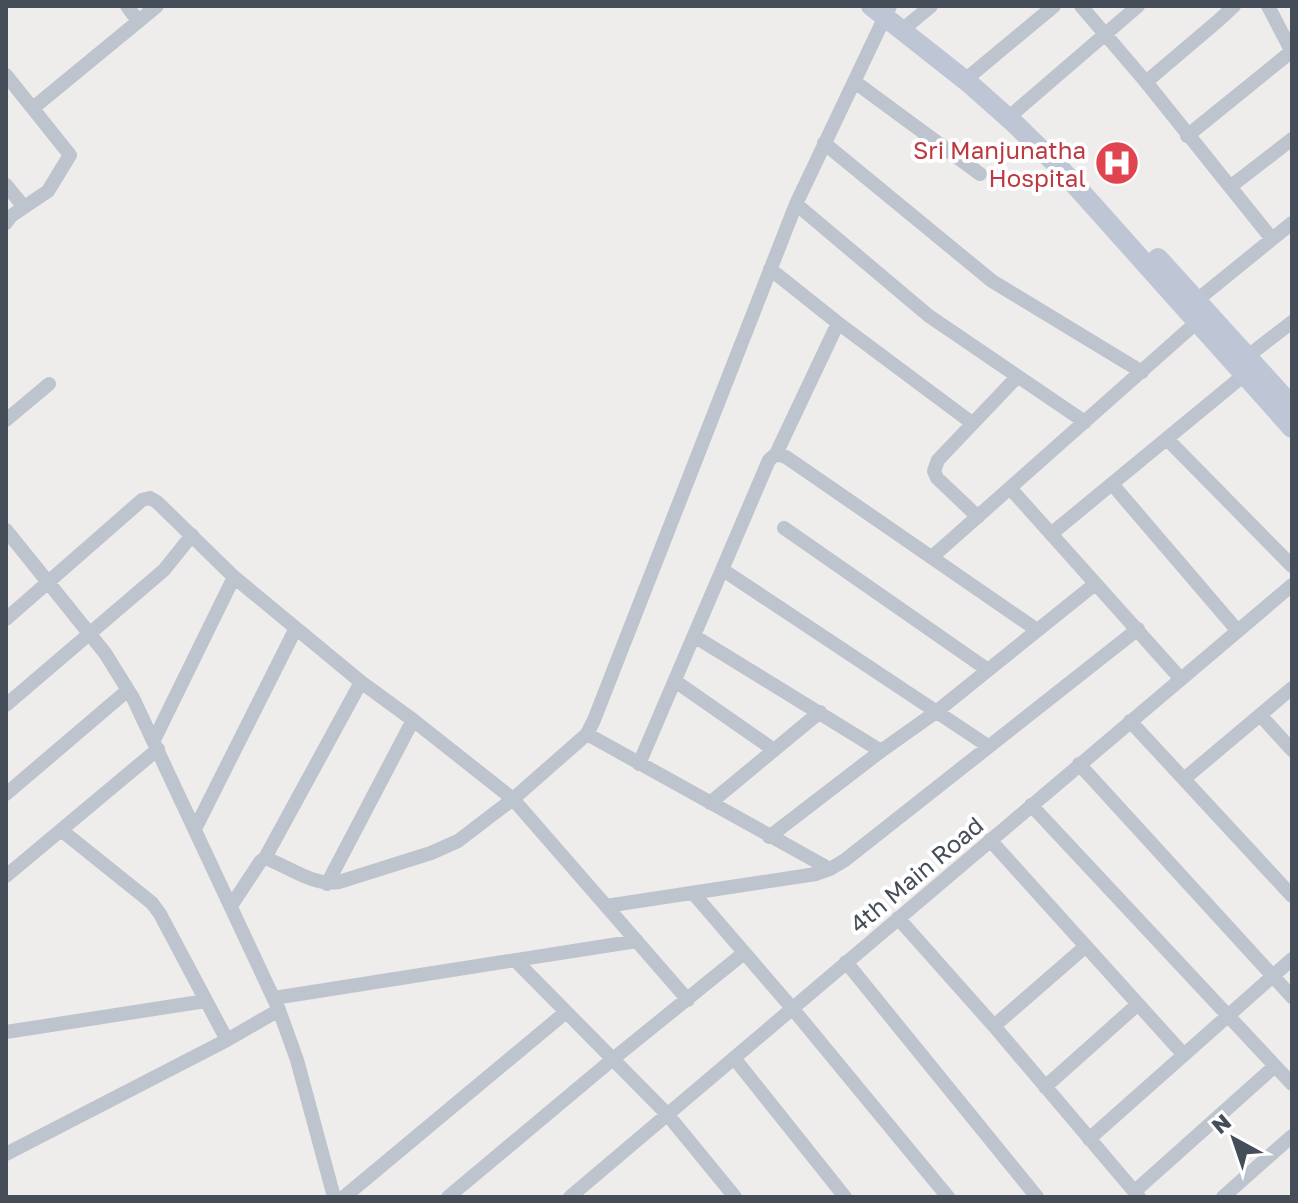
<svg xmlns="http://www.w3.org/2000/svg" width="1298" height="1203" font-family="'Golos Text',sans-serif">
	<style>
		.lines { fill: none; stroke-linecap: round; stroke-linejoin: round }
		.street { stroke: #bdc4ce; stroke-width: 14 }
		.secondary { stroke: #bec6d5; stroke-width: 20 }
		.labels { text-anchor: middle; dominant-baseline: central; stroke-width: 8; stroke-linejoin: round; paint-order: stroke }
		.health-label { font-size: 24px; fill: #be3a42; stroke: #fff; text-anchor: end }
		.street-label { font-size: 24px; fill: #454d59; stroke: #fff }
	</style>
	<rect width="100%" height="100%" fill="#efecec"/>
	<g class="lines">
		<!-- street -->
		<path class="street" d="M 127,6 L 138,21
			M 1081,6 L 1146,82 L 1272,239
			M 1268,6 L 1292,52
			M 902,30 L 931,6
			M 6,75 L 70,155 L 48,191 L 11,216 L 6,223
			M 965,80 L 1054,6
			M 855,82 L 980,174
			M 1146,82 L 1219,20 L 1234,6
			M 33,108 L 157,6
			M 1016,111 L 1138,6
			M 1187,136 L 1292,51
			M 824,143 L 992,281 L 1142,372
			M 6,185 L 24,207
			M 1230,187 L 1292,139
			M 796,204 L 929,316 L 1085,422
			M 770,269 L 838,323 L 972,423
			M 1197,300 L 1292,223
			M 1248,356 L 1292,322
			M 6,420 L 49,384
			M 1167,439 L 1292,566
			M 776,454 L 838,323
			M 1112,484 L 1237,630
			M 1010,488 L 1180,678
			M 978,517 L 937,478 L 934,471 L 938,460 L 1017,377
			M 784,528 L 988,670
			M 6,530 L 105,653 L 133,698 L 279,1010 L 297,1060 L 334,1197
			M 1051,534 L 1244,375
			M 932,557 L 1197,322
			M 723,570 L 988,746
			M 6,619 L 142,500 L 150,498 L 157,502 L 234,577 L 361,682 L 413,720 L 513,799 L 688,1000
			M 694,636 L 881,751
			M 675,681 L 774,750
			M 6,705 L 164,570 L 192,535
			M 1261,716 L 1292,750
			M 1130,721 L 1292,896
			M 587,734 L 830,869
			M 154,740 L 234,577
			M 639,764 L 769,460 L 776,454 L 786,457 L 1037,630
			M 1079,764 L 1292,997
			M 1184,779 L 1292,688
			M 6,794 L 128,690
			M 710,803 L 820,712
			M 1031,805 L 1292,1084
			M 195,829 L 296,628
			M 61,830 L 152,903 L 160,914 L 227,1040
			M 769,837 L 881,751 L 936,712 L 1095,584
			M 990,840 L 1184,1055
			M 265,858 L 361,682
			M 6,876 L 158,749
			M 327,884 L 413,720
			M 693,893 L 792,1008 L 948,1197
			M 231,906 L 260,862 L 265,858 C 290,867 312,886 339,882 L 431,853 L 458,841 L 513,799 L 587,734 L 594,720 L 796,204 L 890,6
			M 606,906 L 816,874 L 830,869 L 845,860 L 1138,629
			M 898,918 L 994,1026 L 1139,1197
			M 515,960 L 667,1114 L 735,1197
			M 846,962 L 1037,1197
			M 274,998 L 637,941
			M 994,1026 L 1086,946
			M 6,1032 L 206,1001
			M 734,1058 L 845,1197
			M 1045,1087 L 1138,1004
			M 1089,1139 L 1292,959
			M 6,1154 L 227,1040 L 279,1010
			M 1135,1191 L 1275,1066
			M 344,1197 L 566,1012
			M 448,1197 L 613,1059 L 744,953
			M 570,1197 L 1292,585
			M 1223,1197 L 1292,1136"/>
		<!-- secondary -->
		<path class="secondary" d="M 871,6 L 970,84 L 1014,123 L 1058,166 L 1292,428
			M 1158,258 L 1292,406"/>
	</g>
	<!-- icons -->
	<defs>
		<g id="hospital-disc" transform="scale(2.3)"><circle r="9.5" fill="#e0444e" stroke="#fff"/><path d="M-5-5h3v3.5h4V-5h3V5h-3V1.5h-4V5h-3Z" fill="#fff"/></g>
	</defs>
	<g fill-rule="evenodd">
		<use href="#hospital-disc" x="1117" y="163"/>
	</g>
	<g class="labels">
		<!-- health labels -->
		<g class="health-label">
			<text x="1086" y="149">Sri Manjunatha<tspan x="1086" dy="28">Hospital</tspan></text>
		</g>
		<!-- street labels -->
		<g class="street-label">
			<text transform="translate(916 874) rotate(-40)">4th Main Road</text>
		</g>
	</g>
	<!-- border -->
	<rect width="1298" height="1203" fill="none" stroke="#454d59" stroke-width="16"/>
	<!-- north arrow -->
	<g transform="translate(1234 1139) rotate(320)" stroke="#ffffff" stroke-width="6" paint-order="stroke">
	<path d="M0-6L14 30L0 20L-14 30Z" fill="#454d59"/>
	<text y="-12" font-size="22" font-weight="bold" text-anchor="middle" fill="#454d59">N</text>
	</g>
</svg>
